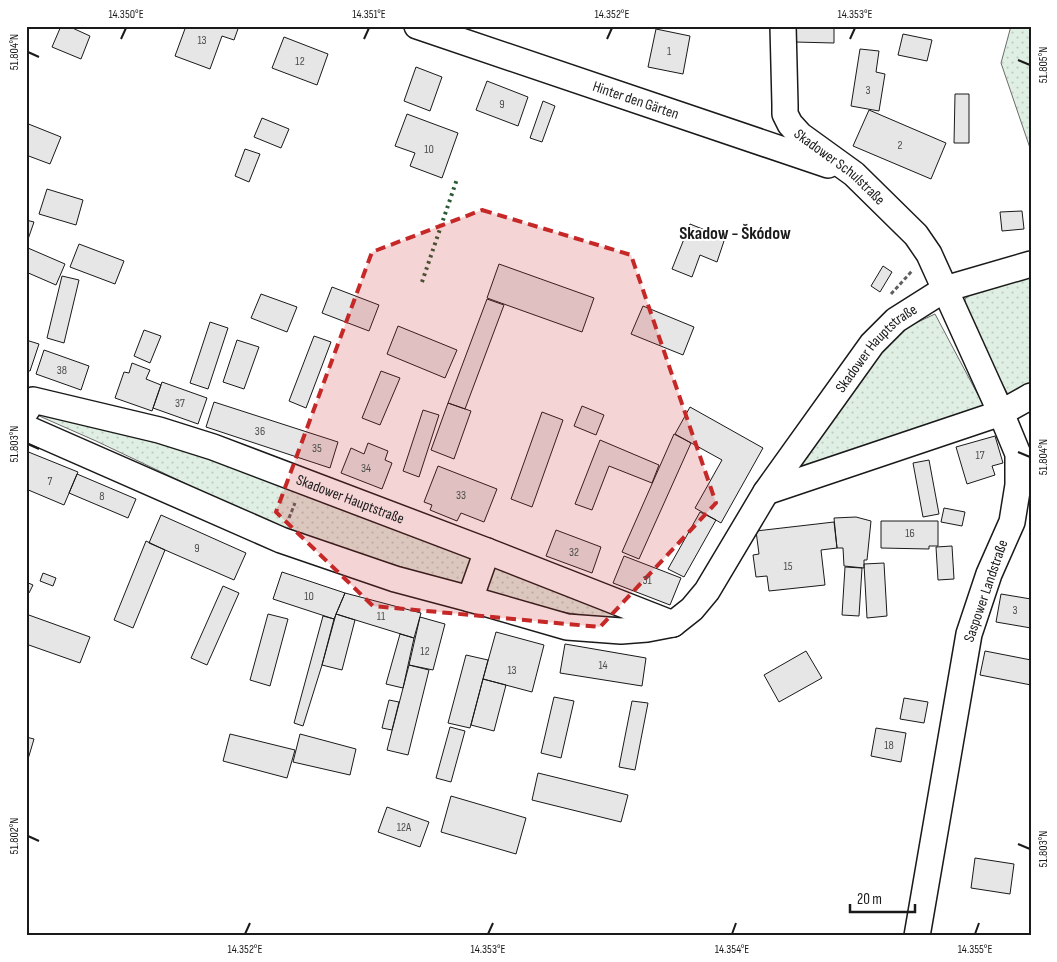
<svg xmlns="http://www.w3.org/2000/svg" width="1057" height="962" font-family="'Sofia Sans Condensed',sans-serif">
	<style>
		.grass { fill: url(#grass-dots); stroke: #6a6a6a }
		.building { fill: #e6e6e6; stroke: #1a1a1a }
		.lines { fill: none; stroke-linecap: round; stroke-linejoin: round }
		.minor-casing { stroke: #1a1a1a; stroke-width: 28 }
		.path { stroke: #5f5f5f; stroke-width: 3; stroke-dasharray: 4 2.5; stroke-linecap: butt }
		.minor { stroke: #fff; stroke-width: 25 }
		.hedge { stroke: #2b5a34; stroke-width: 4; stroke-dasharray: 2.5 4; stroke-linecap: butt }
		.marked { fill: #c62828; fill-opacity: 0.2; stroke: #c62828; stroke-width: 4; stroke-dasharray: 10 6; stroke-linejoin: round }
		.ticks { fill: none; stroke: #1a1a1a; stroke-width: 2 }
		.labels { text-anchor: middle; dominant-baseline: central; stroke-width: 4; stroke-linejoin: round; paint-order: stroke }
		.number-label { font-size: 12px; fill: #4d4d4d }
		.street-label { font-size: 15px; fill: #1a1a1a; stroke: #fff }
		.quarter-label { font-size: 18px; font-weight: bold; fill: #1a1a1a; stroke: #fff }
		.neatline { fill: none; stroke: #1a1a1a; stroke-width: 2 }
		.ticks-label { font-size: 12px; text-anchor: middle; fill: #1a1a1a }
	</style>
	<defs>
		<pattern id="grass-dots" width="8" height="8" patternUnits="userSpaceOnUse" patternTransform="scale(1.25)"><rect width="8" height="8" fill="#e0efe3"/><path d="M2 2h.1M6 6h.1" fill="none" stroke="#c0ccc2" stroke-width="1.8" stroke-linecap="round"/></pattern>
	</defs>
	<rect width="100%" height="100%" fill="#fff"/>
	<!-- grass -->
	<path class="grass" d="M 1011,26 L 1031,26 L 1031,151 L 1001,63 Z
		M 1031,275 L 1031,385 L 1009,396 L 965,316 L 965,299 L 974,291 Z
		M 935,314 L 986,410 L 797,470 L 876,358 L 905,328 Z
		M 42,409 L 156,438 L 631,615 C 583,624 518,600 471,587 C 404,568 338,549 273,525 L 96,441 L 37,415 Z"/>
	<!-- building -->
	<path class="building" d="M 61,26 L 68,26 L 90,36 L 81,59 L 52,47 Z
		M 186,26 L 239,26 L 234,40 L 222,36 L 210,69 L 175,56 Z
		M 795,26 L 834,26 L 834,43 L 795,42 Z
		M 656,29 L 690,36 L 683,74 L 648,67 Z
		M 903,34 L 932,40 L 927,61 L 898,55 Z
		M 284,37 L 328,54 L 317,85 L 272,68 Z
		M 860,49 L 879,51 L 876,72 L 885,74 L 879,111 L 851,106 Z
		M 416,67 L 442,77 L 430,111 L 404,101 Z
		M 487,81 L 528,97 L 518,126 L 476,110 Z
		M 955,94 L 969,94 L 969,143 L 954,143 Z
		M 543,101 L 555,106 L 542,142 L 530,138 Z
		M 869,110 L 946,143 L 931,179 L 853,146 Z
		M 407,114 L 458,133 L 442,178 L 410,166 L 415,153 L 395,146 Z
		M 262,118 L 289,129 L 281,148 L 254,137 Z
		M 26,123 L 61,137 L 50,164 L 26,155 Z
		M 245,149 L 260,154 L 249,182 L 235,176 Z
		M 47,189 L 83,200 L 76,225 L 39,214 Z
		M 1022,211 L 1024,229 L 1002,231 L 1000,212 Z
		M 26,220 L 34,222 L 26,245 Z
		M 690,224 L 725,238 L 717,262 L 700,255 L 692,277 L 672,269 Z
		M 79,244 L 124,261 L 115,284 L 70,267 Z
		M 28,248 L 65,264 L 56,285 L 26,272 L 26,252 Z
		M 499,264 L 594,298 L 582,332 L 487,298 Z
		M 883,266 L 892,272 L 880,292 L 871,286 Z
		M 62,276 L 79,280 L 64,343 L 47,338 Z
		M 332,287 L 379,305 L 369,331 L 322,313 Z
		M 261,294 L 297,307 L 287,332 L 251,318 Z
		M 487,299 L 504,305 L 465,409 L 448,403 Z
		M 643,306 L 694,327 L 683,355 L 631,334 Z
		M 210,322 L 228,328 L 208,389 L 190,383 Z
		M 398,326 L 457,350 L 445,378 L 387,354 Z
		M 144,330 L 161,336 L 150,363 L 134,356 Z
		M 314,336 L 331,342 L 306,408 L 289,401 Z
		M 26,340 L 39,344 L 30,371 L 26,370 Z
		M 237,340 L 259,347 L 244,389 L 223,382 Z
		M 44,350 L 89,366 L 81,390 L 36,374 Z
		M 132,363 L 150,370 L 146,379 L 161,385 L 152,411 L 115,398 L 124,372 L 129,373 Z
		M 381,371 L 400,378 L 380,425 L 362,418 Z
		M 162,382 L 207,398 L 198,424 L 153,408 Z
		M 214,402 L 338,442 L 330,468 L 206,427 Z
		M 448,403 L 471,411 L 454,459 L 431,450 Z
		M 582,406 L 604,415 L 596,435 L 574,426 Z
		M 690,407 L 763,448 L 721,523 L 695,508 L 722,460 L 675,434 Z
		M 423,410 L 439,415 L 419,477 L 403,471 Z
		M 542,412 L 563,420 L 532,507 L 511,499 Z
		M 674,434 L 691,443 L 639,559 L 622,552 Z
		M 995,436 L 1003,463 L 992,466 L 995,475 L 967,484 L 956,447 Z
		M 600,440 L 659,465 L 652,483 L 609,466 L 592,510 L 575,504 Z
		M 368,443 L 388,451 L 385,460 L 392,463 L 382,489 L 341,473 L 351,448 L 364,454 Z
		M 26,451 L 78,472 L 64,505 L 26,489 Z
		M 929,460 L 939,514 L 923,517 L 913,463 Z
		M 438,466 L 497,489 L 484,522 L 461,513 L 457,521 L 430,510 L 432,505 L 424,502 Z
		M 77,474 L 136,499 L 128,518 L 69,493 Z
		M 944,508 L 965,512 L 962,526 L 941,522 Z
		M 700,512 L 716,520 L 684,577 L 668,569 Z
		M 161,515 L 246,553 L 234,580 L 149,543 Z
		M 856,517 L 871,521 L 867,560 L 864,560 L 864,568 L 844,566 L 843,548 L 837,548 L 834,518 Z
		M 881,521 L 938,521 L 938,546 L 929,546 L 929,549 L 881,548 Z
		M 834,522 L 837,548 L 821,550 L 825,585 L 769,591 L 767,576 L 756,577 L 753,555 L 759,554 L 756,531 Z
		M 556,530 L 601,547 L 592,573 L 546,556 Z
		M 146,541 L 165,550 L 133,628 L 114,620 Z
		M 952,546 L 954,579 L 938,580 L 936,547 Z
		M 624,556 L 681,578 L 670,605 L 613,583 Z
		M 884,563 L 887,616 L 867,618 L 864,564 Z
		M 845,567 L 862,568 L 859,616 L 842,615 Z
		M 282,572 L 345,593 L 334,619 L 273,599 Z
		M 43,573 L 56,578 L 53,586 L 40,581 Z
		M 26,582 L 33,585 L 29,593 L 26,592 Z
		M 223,586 L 239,593 L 207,665 L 191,658 Z
		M 345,593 L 421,613 L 414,638 L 336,614 Z
		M 1001,594 L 1031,599 L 1031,628 L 996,622 Z
		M 26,614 L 90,637 L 80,663 L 26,644 Z
		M 268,614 L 288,619 L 270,686 L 250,680 Z
		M 336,614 L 355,620 L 342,670 L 322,665 Z
		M 323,616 L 334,619 L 322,665 L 303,726 L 294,723 Z
		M 420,617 L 445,624 L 433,670 L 409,665 Z
		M 496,632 L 544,645 L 532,692 L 483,679 Z
		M 400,634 L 414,638 L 403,688 L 386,684 Z
		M 565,644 L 646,658 L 642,686 L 560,673 Z
		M 806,651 L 822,678 L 779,702 L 764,675 Z
		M 985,651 L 1031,660 L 1031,685 L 980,675 Z
		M 466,655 L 488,660 L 470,728 L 448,723 Z
		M 409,665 L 429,670 L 408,755 L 387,750 Z
		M 483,679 L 506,685 L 494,731 L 471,725 Z
		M 554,697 L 574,701 L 561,758 L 541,753 Z
		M 904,698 L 928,702 L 924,723 L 900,719 Z
		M 389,700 L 399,702 L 392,730 L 382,728 Z
		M 632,701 L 648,703 L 635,770 L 619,767 Z
		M 450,727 L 465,731 L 451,782 L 436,778 Z
		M 876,728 L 906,733 L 901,762 L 871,756 Z
		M 230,734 L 295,750 L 287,778 L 223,761 Z
		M 300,734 L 356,749 L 350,775 L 293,762 Z
		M 26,737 L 34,739 L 26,766 Z
		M 538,773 L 628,795 L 621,822 L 532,800 Z
		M 451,796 L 526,818 L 516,854 L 441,832 Z
		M 387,807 L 429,822 L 420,847 L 378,832 Z
		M 975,858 L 1014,864 L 1010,894 L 971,888 Z"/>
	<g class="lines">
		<!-- minor casing -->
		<g class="minor-casing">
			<g id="minor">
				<path id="s1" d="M 417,26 L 828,165"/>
				<path id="s2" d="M 783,26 L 785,105 L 785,114 L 790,124 L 800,135 L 854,174 L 916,235 L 929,254 L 1001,413 L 1018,454 L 1018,485 L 1012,522 L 989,574 L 969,634 L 917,936"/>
				<path id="s3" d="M 26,411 L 33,400 L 159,430 L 213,447 L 487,551 L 673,624"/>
				<path id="s4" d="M 26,428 L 281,540 L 395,579 L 470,599 L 567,627 L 621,631 L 647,629 L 673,624 L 692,609 L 707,591 L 766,492 L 872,344 L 896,320 L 945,289 L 1031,264"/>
				<path d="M 766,492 L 1001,413 L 1031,396"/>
				<path d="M 470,599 L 487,551"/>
			</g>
		</g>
		<!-- path -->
		<path class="path" d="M 891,294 L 912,271
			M 289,518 L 295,503"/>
		<!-- minor -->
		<use href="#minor" class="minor"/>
		<!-- hedge -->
		<path class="hedge" d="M 422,282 L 457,179"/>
	</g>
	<!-- marked area -->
	<path class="marked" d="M 482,210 L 631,255 L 716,503 L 600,627 L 373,606 L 276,512 L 372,252 Z"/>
	<!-- ticks -->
	<path class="ticks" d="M 121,39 L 126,28M 364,39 L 369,28M 607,39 L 612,28M 850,39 L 855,28M 28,52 L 39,57M 1018,60 L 1030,65M 28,444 L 39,449M 1018,452 L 1030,457M 28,836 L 39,841M 1018,844 L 1030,849M 245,934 L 250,923M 488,934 L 493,923M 732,934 L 736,923M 975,934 L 979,923"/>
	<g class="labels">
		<!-- number labels -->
		<g class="number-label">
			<text x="202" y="40">13</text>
			<text x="669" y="51">1</text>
			<text x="300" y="61">12</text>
			<text x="868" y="90">3</text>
			<text x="502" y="104">9</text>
			<text x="900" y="145">2</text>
			<text x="429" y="149">10</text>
			<text x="62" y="370">38</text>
			<text x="180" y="403">37</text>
			<text x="260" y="431">36</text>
			<text x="317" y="448">35</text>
			<text x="980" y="455">17</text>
			<text x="366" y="468">34</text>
			<text x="50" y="481">7</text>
			<text x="461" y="495">33</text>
			<text x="102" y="496">8</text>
			<text x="910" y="533">16</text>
			<text x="197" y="548">9</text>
			<text x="574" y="552">32</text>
			<text x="788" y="566">15</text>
			<text x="647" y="580">31</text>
			<text x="309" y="596">10</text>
			<text x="1015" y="610">3</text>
			<text x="381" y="616">11</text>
			<text x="425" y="651">12</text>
			<text x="603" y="665">14</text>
			<text x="512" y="670">13</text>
			<text x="889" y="745">18</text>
			<text x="404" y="827">12A</text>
		</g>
		<!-- street labels -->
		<g class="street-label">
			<text stroke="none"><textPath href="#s1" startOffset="231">Hinter den Gärten</textPath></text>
			<text stroke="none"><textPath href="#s2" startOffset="165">Skadower Schulstraße</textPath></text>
			<text stroke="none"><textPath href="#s4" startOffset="1029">Skadower Hauptstraße</textPath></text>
			<text stroke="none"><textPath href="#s3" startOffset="346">Skadower Hauptstraße</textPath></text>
			<text transform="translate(986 591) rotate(-71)">Saspower Landstraße</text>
		</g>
		<!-- quarter labels -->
		<g class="quarter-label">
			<text x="735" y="233">Skadow - Škódow</text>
		</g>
	</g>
	<!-- border -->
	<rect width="1057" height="962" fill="none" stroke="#ffffff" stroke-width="55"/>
	<!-- scale -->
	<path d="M850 904v8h65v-8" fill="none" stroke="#1a1a1a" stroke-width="2.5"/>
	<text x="857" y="904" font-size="15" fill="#1a1a1a" stroke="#ffffff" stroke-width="4" paint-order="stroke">20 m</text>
	<rect x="28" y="28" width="1002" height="906" class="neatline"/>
	<g class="ticks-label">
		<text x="126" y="18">14.350°E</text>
		<text x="369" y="18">14.351°E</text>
		<text x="612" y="18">14.352°E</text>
		<text x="855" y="18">14.353°E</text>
		<text transform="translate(14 52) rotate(-90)" y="4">51.804°N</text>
		<text transform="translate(1043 65) rotate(-90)" y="4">51.805°N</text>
		<text transform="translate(14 444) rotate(-90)" y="4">51.803°N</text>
		<text transform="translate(1043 457) rotate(-90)" y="4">51.804°N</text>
		<text transform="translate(14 836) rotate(-90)" y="4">51.802°N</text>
		<text transform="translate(1043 849) rotate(-90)" y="4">51.803°N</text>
		<text x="245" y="953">14.352°E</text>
		<text x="488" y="953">14.353°E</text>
		<text x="732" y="953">14.354°E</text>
		<text x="975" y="953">14.355°E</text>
	</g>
</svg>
